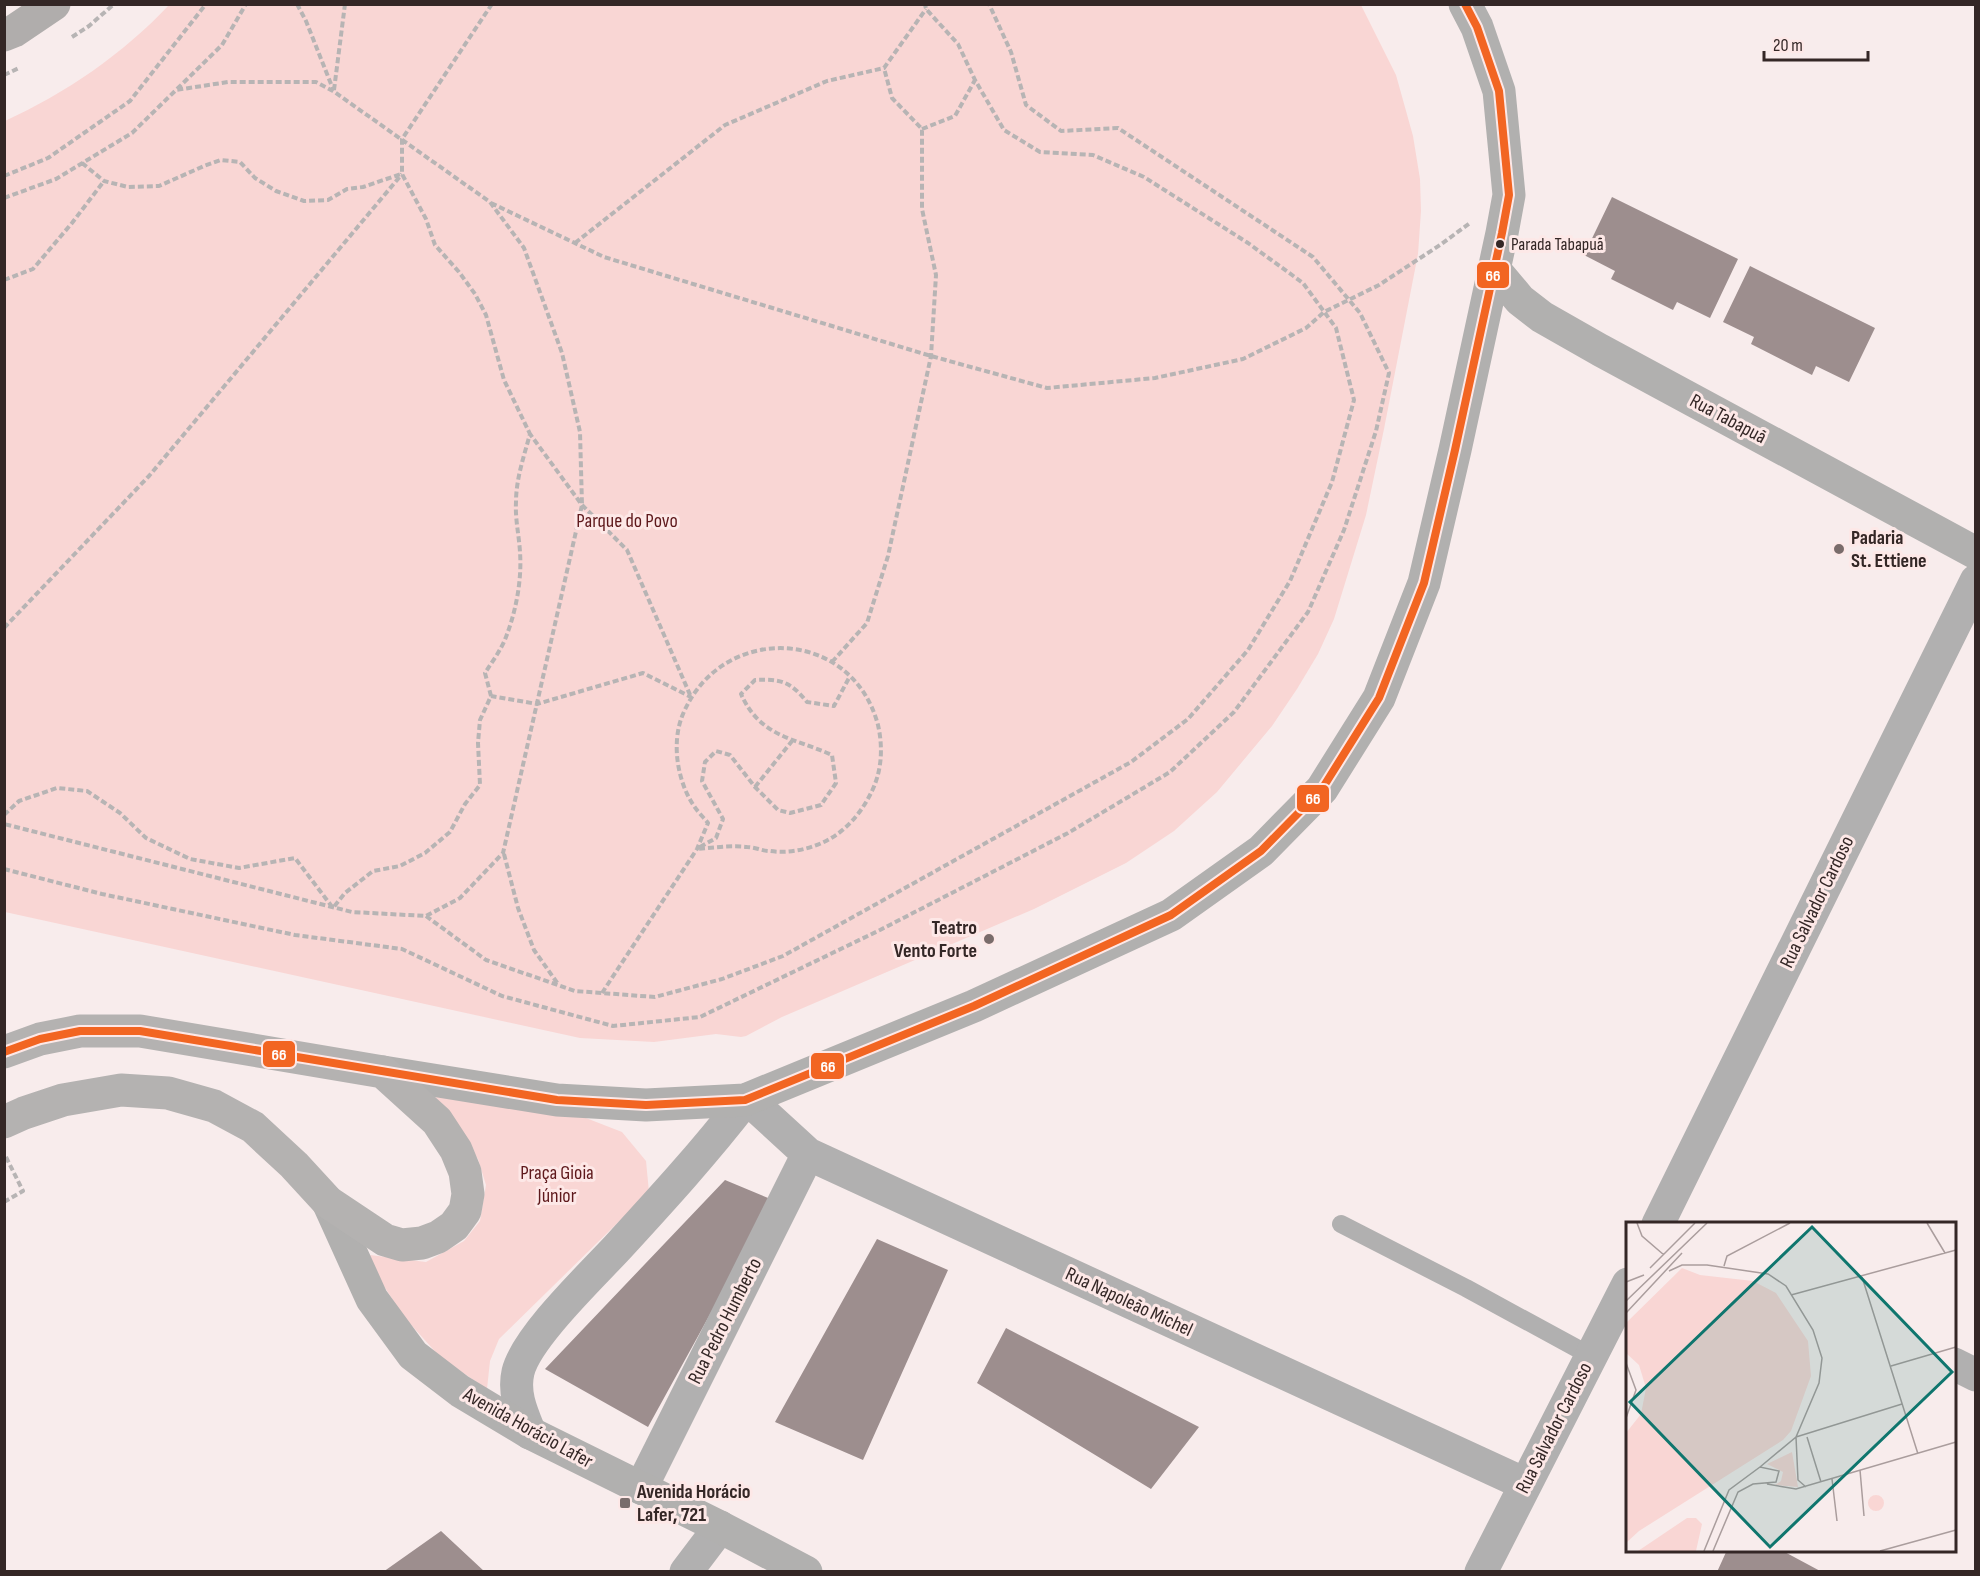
<svg xmlns="http://www.w3.org/2000/svg" width="1980" height="1576" font-family="'Sofia Sans Condensed',sans-serif">
	<style>
		.green { fill: #f9d6d4 }
		.building { fill: #9d8e8e }
		.lines { fill: none; stroke-linecap: round; stroke-linejoin: round }
		.path { stroke: #b7b4b4; stroke-width: 4; stroke-dasharray: 6 3; stroke-linecap: butt }
		.lane { stroke: #b1b0b0; stroke-width: 18 }
		.street { stroke: #b1b0b0; stroke-width: 33 }
		.secondary { stroke: #b1b0af; stroke-width: 33 }
		.primary { stroke: #b4b2b1; stroke-width: 33 }
		.highway { stroke: #b0adac; stroke-width: 33 }
		.bus-1-casing { stroke: #fde8e7; stroke-width: 12 }
		.bus-1 { stroke: #f26522; stroke-width: 8 }
		.bus-dot { fill: #342726; stroke: #fde8e7; stroke-width: 2 }
		.poi-dot { fill: #796c6b; stroke: #fde8e7; stroke-width: 2 }
		.labels { text-anchor: middle; dominant-baseline: central; stroke-width: 6; stroke-linejoin: round; paint-order: stroke }
		.bus-label { font-size: 18px; fill: #342726; stroke: #fde8e7; text-anchor: start }
		.street-label { font-size: 20px; fill: #342726; stroke: #fde8e7 }
		.park-label { font-size: 20px; fill: #5e181b; stroke: #fde8e7 }
		.poi-label { font-size: 20px; font-weight: bold; fill: #342726; stroke: #fde8e7; text-anchor: start }
		.inset-road { fill: none; stroke: #aa9d9d; stroke-width: 1.5 }
		.view { fill: #0f766e; fill-opacity: 0.15; stroke: #0f766e; stroke-width: 3 }
		.inset-edge { fill: none; stroke: #342726; stroke-width: 3 }
		.line-badge { stroke: #fde8e7; stroke-width: 2 }
		.badge-label { font-size: 16px; text-anchor: middle; font-weight: bold; fill: #fff }
	</style>
	<rect width="100%" height="100%" fill="#f8ecec"/>
	<!-- green -->
	<path class="green" d="M 169,5 L 1361,5 L 1396,75 L 1413,136 L 1420,179 L 1421,211 L 1418,254 L 1384,429 L 1366,515 L 1334,619 L 1318,654 L 1297,689 L 1272,726 L 1217,792 L 1174,831 L 1126,863 L 1034,909 L 782,1017 L 746,1036 L 741,1037 L 716,1034 L 654,1042 L 580,1038 L 5,912 L 5,121 C 66,93 123,54 169,5 Z
		M 431,1091 L 532,1111 L 586,1118 L 622,1132 L 646,1161 L 649,1192 L 499,1339 L 490,1361 L 487,1389 L 441,1358 L 404,1317 L 378,1277 L 370,1255 L 426,1262 L 464,1241 L 480,1221 L 486,1185 L 478,1159 Z"/>
	<!-- building -->
	<path class="building" d="M 1612,197 L 1738,259 L 1710,318 L 1677,302 L 1673,310 L 1611,279 L 1615,271 L 1584,255 Z
		M 1750,266 L 1875,328 L 1849,382 L 1816,366 L 1812,375 L 1751,344 L 1754,337 L 1723,322 Z
		M 725,1180 L 773,1200 L 648,1427 L 545,1369 Z
		M 877,1239 L 948,1270 L 863,1460 L 775,1422 Z
		M 1006,1328 L 1199,1427 L 1151,1489 L 977,1383 Z
		M 441,1531 L 485,1572 L 383,1572 Z
		M 1727,1550 L 1781,1550 L 1822,1572 L 1717,1572 Z"/>
	<g class="lines">
		<!-- path -->
		<path class="path" d="M 297,4 L 306,21 L 333,89
			M 492,4 L 402,139 L 402,174 L 426,219 L 435,245 L 459,272 L 475,294 L 486,315 L 504,380 L 530,434
			M 72,37 L 89,26 L 114,4
			M 4,75 L 19,68
			M 177,89 L 222,45 L 246,4
			M 334,90 L 345,4
			M 922,129 L 955,116 L 975,80
			M 82,163 L 104,181 L 128,187 L 159,186 L 204,166 L 221,160 L 240,162 L 255,178 L 276,191 L 304,201 L 328,200 L 347,189 L 363,187 L 401,174
			M 4,176 L 48,158 L 130,101 L 206,4
			M 4,198 L 56,179 L 132,133 L 176,90 L 228,82 L 316,82 L 333,91 L 490,202 L 524,248 L 562,353 L 580,432 L 582,505 L 503,853 L 460,898 L 426,916 L 352,912 L 4,824
			M 491,203 L 604,257 L 931,356 L 1047,388 L 1155,378 L 1243,359 L 1306,328 L 1324,312 L 1379,285 L 1440,245 L 1470,223
			M 575,243 L 725,125 L 827,81 L 884,68 L 926,9
			M 4,280 L 33,269 L 72,223 L 104,181
			M 4,628 L 149,476 L 402,174
			M 832,662 L 867,623 L 888,556 L 931,356 L 936,275 L 922,209 L 922,129 L 892,98 L 884,68
			M 491,696 L 485,673 C 492,662 501,650 506,637 C 516,611 522,580 520,552 C 519,535 515,519 516,502 C 516,479 524,456 530,434 L 582,505 L 627,550 L 691,697
			M 755,787 L 792,741
			M 4,815 L 19,801 L 57,788 L 87,791 L 120,813 L 146,838 L 190,859 L 239,868 L 295,858 L 333,908 L 345,893 L 373,871 L 400,866 L 425,853 L 450,832 L 465,804 L 480,785 L 478,743 L 480,720 L 491,696 L 537,704 L 643,673 L 691,697
			M 700,847 L 716,838 L 723,819 L 702,781 L 705,762 L 716,751 L 730,755 L 755,787 L 778,810 L 790,813 L 821,805 L 836,783 L 832,755 C 794,738 760,737 741,694 L 755,680 C 781,679 790,681 807,702 L 834,706 L 850,676
			M 504,854 L 518,908 L 534,950 L 558,984
			M 4,869 L 102,894 L 295,935 L 402,949 L 502,996 L 613,1026 L 700,1017 L 880,930 L 1068,833 L 1170,772 L 1234,712 L 1308,612 L 1344,530 L 1376,431 L 1389,373 L 1360,313 L 1313,257 L 1118,128 L 1061,131 L 1026,105 L 1011,52 L 989,4
			M 426,916 L 486,960 L 575,991 L 655,997 L 722,979 L 783,956 L 1131,762 L 1188,719 L 1248,650 L 1290,581 L 1332,482 L 1354,400 L 1336,328 L 1303,283 L 1248,243 L 1144,177 L 1093,155 L 1040,152 L 1004,130 L 975,80 L 958,44 L 926,9 L 925,4
			M 602,993 L 697,849 L 708,823 C 704,818 698,812 694,806 C 677,781 671,742 683,714 C 722,622 852,627 878,725 C 883,747 882,770 872,791 C 860,816 841,837 814,846 C 800,851 784,853 770,851 C 762,851 755,847 747,847 C 731,845 713,848 697,849
			M 4,1202 L 23,1191 L 5,1155"/>
		<!-- lane -->
		<path class="lane" d="M 1341,1224 L 1466,1288 L 1591,1356"/>
		<!-- street -->
		<path class="street" d="M 748,1099 L 808,1154 L 1525,1484
			M 1658,1224 L 1976,581
			M 1954,1364 L 1976,1375
			M 530,1433 C 522,1413 513,1394 518,1372 C 526,1338 591,1276 617,1248 C 661,1200 705,1152 745,1100
			M 641,1488 L 808,1154
			M 686,1572 L 720,1527
			M 1481,1572 L 1628,1284"/>
		<!-- secondary -->
		<path class="secondary" d="M 1494,269 L 1520,300 L 1542,317 L 1600,350 L 1976,553
			M 383,1072 L 557,1100 L 646,1105 L 745,1100 L 974,1006 L 1171,915 L 1261,851 L 1322,789 L 1379,698 L 1424,583 L 1455,450 L 1502,233 L 1509,195 L 1499,91 L 1477,27 L 1465,4
			M 328,1202 L 372,1299 L 413,1355 L 460,1391 L 530,1433 L 720,1527 L 806,1572"/>
		<!-- primary -->
		<path class="primary" d="M 4,1052 L 40,1039 L 80,1031 L 140,1031 L 383,1072 L 437,1121 L 456,1150 L 465,1172 L 468,1194 L 465,1211 L 454,1226 L 438,1237 L 422,1243 L 402,1245 L 385,1240 L 328,1202 L 294,1165 L 253,1127 L 214,1106 L 168,1093 L 121,1090 L 63,1100 L 24,1113 L 4,1122"/>
		<!-- highway -->
		<path class="highway" d="M 4,35 L 14,31 L 54,4"/>
		<!-- bus-1 casing -->
		<g class="bus-1-casing">
			<path id="bus-1" d="M 4,1052 L 40,1039 L 80,1031 L 140,1031 L 557,1100 L 646,1105 L 745,1100 L 974,1006 L 1171,915 L 1261,851 L 1322,789 L 1379,698 L 1424,583 L 1455,450 L 1502,233 L 1509,195 L 1499,91 L 1477,27 L 1465,4"/>
		</g>
		<!-- bus-1 -->
		<use href="#bus-1" class="bus-1"/>
	</g>
	<!-- markers -->
	<circle class="bus-dot" cx="1500" cy="244" r="5"/>
	<g class="poi-dot">
		<circle cx="1839" cy="549" r="6"/>
		<circle cx="989" cy="939" r="6"/>
		<rect x="619" y="1497" width="12" height="12" rx="3"/>
	</g>
	<g class="labels">
		<!-- bus labels -->
		<g class="bus-label">
			<text x="1511" y="244">Parada Tabapuã</text>
		</g>
		<!-- street labels -->
		<g class="street-label">
			<text transform="translate(1728 419) rotate(28)">Rua Tabapuã</text>
			<text transform="translate(1817 902) rotate(-64)">Rua Salvador Cardoso</text>
			<text transform="translate(1129 1302) rotate(25)">Rua Napoleão Michel</text>
			<text transform="translate(725 1321) rotate(-63)">Rua Pedro Humberto</text>
			<text transform="translate(528 1428) rotate(29)">Avenida Horácio Lafer</text>
			<text transform="translate(1554 1428) rotate(-63)">Rua Salvador Cardoso</text>
		</g>
		<!-- park labels -->
		<g class="park-label">
			<text x="627" y="521">Parque do Povo</text>
			<text x="557" y="1173">Praça Gioia<tspan x="557" dy="23">Júnior</tspan></text>
		</g>
		<!-- poi labels -->
		<g class="poi-label">
			<text x="1851" y="538">Padaria<tspan x="1851" dy="23">St. Ettiene</tspan></text>
			<text x="977" y="928" text-anchor="end">Teatro<tspan x="977" dy="23">Vento Forte</tspan></text>
			<text x="637" y="1492">Avenida Horácio<tspan x="637" dy="23">Lafer, 721</tspan></text>
		</g>
	</g>
	<!-- overview -->
	<g transform="translate(1626 1222)">
		<rect width="330" height="330" fill="#f8ecec"/>
		<path d="M 56,46 L 74,53 L 127,59 L 150,71 L 182,119 L 185,154 L 165,209 L 157,218 L 13,309 L 0,321 L 0,211 L 15,192 L 20,166 L 13,143 L 0,131 L 0,101 ZM 166,230 L 172,265 L 149,263 L 155,259 L 157,250 L 141,242 ZM242 281a8 8 0 1 1 16 0a8 8 0 1 1-16 0ZM 61,296 L 70,296 L 76,302 L 70,329 L 12,329 Z" fill="#f9d6d4"/>
		<path class="inset-road" d="M 11,1 L 16,14 L 38,33M 301,1 L 319,31M 98,44 L 101,34 L 164,1M 24,46 L 69,1M 43,49 L 56,43 L 81,43 L 142,52 L 160,64 L 187,108 L 196,136 L 193,161 L 170,215 L 134,245M 236,55 L 292,232M 0,60 L 18,53M 165,73 L 330,28M 0,79 L 81,1M 0,91 L 56,31M 0,141 L 10,168 L 0,196M 265,144 L 330,125M 0,158 L 0,185M 170,215 L 276,182M 170,215 L 172,258 L 180,265M 181,215 L 195,260M 234,248 L 238,294M 206,257 L 211,299M 141,262 L 170,267 L 330,220M 78,329 L 103,268 L 134,245 L 153,249 L 150,260 L 127,262 L 112,270 L 87,329M 254,329 L 330,308"/>
		<path class="view" d="M 186,5 L 326,150 L 144,325 L 4,180 Z"/>
		<rect width="330" height="330" class="inset-edge"/>
	</g>
	<g class="line-badge">
		<rect x="1476" y="261" width="34" height="28" rx="6" fill="#f26522"/>
		<rect x="1296" y="784" width="34" height="29" rx="6" fill="#f26522"/>
		<rect x="262" y="1040" width="34" height="28" rx="6" fill="#f26522"/>
		<rect x="810" y="1052" width="35" height="28" rx="6" fill="#f26522"/>
	</g>
	<g class="badge-label">
		<text x="1493" y="281">66</text>
		<text x="1313" y="804">66</text>
		<text x="279" y="1060">66</text>
		<text x="828" y="1072">66</text>
	</g>
	<!-- border -->
	<rect width="1980" height="1576" fill="none" stroke="#342726" stroke-width="12"/>
	<!-- scale -->
	<path d="M1764 51v9h104v-9" fill="none" stroke="#342726" stroke-width="3"/>
	<text x="1773" y="51" font-size="18" fill="#342726" stroke="#fde8e7" stroke-width="4.5" paint-order="stroke">20 m</text>
</svg>
